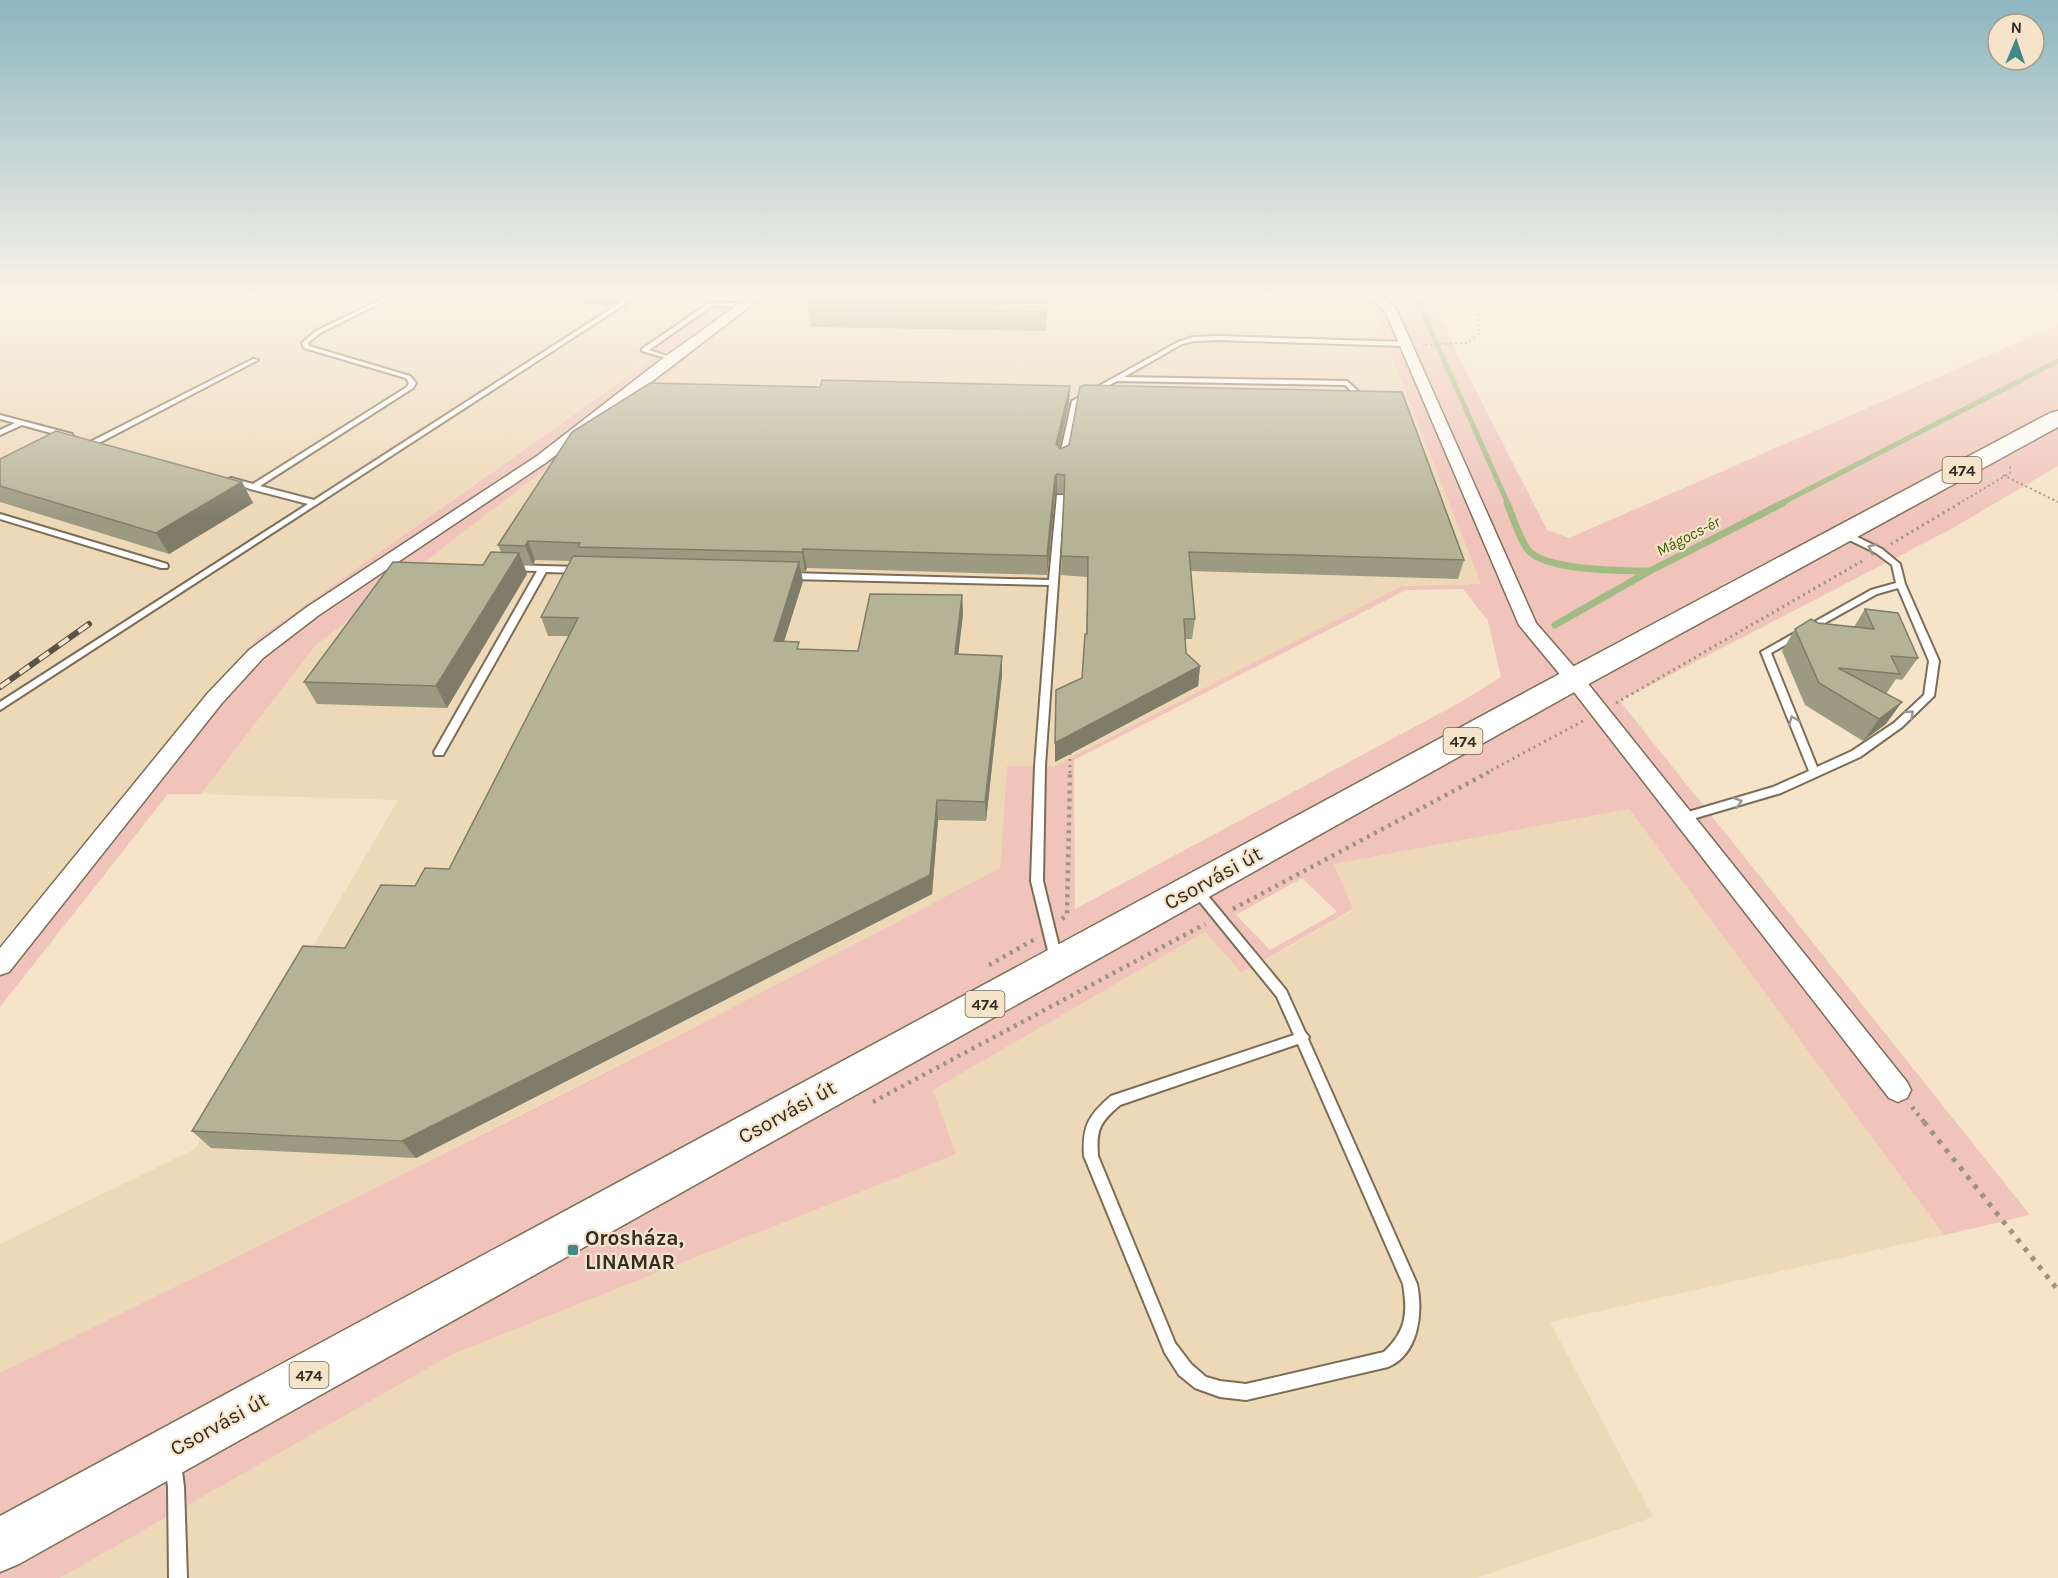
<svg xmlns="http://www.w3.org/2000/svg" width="2058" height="1578" font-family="Karla,sans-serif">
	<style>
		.built { fill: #edd8b8 }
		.green { fill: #f0c4bb; fill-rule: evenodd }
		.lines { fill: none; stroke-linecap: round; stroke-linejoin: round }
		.stream-far1 { stroke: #a2ba84; stroke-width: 5 }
		.stream { stroke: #a2ba84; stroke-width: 7 }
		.service-casing { stroke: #7c6d55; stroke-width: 4 }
		.minor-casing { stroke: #7c6d55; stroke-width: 3 }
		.primary-casing { stroke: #7c6d55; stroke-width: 3 }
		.path-far3 { stroke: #9f937f; stroke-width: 2; stroke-dasharray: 2 3; stroke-linecap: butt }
		.path-far2 { stroke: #9f937f; stroke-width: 3; stroke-dasharray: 2 4; stroke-linecap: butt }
		.path-far1 { stroke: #9f937f; stroke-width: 4.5; stroke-dasharray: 3 5; stroke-linecap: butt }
		.path { stroke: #9f937f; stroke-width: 5; stroke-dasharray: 4.5 7; stroke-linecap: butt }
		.service { fill: #fff; fill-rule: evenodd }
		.minor { fill: #fff; fill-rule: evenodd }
		.primary { fill: #fff; fill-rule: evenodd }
		.rail-casing { stroke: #5c5345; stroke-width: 6 }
		.rail { stroke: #f5e4c9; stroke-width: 4; stroke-dasharray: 12; stroke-linecap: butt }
		.wall { fill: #9c9a81 }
		.shaded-wall { fill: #7f7d69 }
		.building { fill: #b5b396; stroke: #7f7d69; stroke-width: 1.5 }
		.oneway { stroke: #9a9691 }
		.poi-dot { fill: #40888c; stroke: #f5e4c9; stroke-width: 2 }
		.labels { text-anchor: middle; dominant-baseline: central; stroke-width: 4.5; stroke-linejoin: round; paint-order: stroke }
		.shield { fill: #f5e4c9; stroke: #6e6455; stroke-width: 1.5 }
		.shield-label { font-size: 16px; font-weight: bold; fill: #342d23 }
		.far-water-label { font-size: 16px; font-style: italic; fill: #3f5b05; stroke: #f5e4c9 }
		.near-street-label { font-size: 21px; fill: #342d23; stroke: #f5e4c9 }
		.near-poi-label { font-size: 21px; font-weight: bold; fill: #342d23; stroke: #f5e4c9; text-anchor: start }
	</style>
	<rect width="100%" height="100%" fill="#f5e4c9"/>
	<!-- built -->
	<path class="built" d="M 0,297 L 742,297 L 735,302 L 714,297 L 631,352 L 653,357 L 257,639 L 0,950 Z
		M 792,297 L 1343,297 L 1373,308 L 1384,337 L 1352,337 L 1356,348 L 1389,350 L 1481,584 L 1401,586 L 1055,766 L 1007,766 L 1000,868 L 844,951 L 252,1250 L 0,1373 L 0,1244 L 195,1149 L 398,800 L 201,794 L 315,646 L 658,383 L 752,308 Z
		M 1629,809 L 1944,1235 L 1550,1322 L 1653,1517 L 1477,1578 L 60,1578 L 453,1354 L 956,1154 L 933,1090 L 1205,932 L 1243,973 L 1353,910 L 1334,864 Z"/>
	<!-- green -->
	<path class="green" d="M 714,297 L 735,301 L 742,297 L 792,297 L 752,308 L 658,383 L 315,646 L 201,794 L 168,794 L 0,1007 L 0,950 L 165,744 L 257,639 L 653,358 L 630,352 Z
		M 1343,297 L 1434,297 L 1454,347 L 1547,530 L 1569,538 L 2058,325 L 2058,466 L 1953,528 L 1620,701 L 2030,1215 L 1944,1235 L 1629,809 L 1334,864 L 1353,909 L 1242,973 L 1205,932 L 933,1090 L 956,1154 L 453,1354 L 60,1578 L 0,1578 L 0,1373 C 335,1209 670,1043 1000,868 L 1007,766 L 1055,766 L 1401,586 L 1481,584 L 1389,350 L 1356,349 L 1352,337 L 1384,337 L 1373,308 ZM 1463,589 L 1488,621 L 1501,677 L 1459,703 L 1075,909 L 1074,760 L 1406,590 ZM 1302,878 L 1337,912 L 1270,950 L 1236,915 Z"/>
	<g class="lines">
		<!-- stream-far1 -->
		<path class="stream-far1" d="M 1419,304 L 1508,504
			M 1780,504 L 2058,361"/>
		<!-- stream -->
		<path class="stream" d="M 1507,503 C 1512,515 1520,540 1528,550 C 1546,571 1623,571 1650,571 L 1783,503
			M 1555,625 L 1648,572"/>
		<!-- service casing -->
		<g class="service-casing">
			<path id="service" d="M 386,297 L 393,297 L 320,333 L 308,343 L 309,346 L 410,376 L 416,383 L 413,388 L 260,486 L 314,500 L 629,297 L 636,297 L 0,710 L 0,702 L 308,504 L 250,489 L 227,480 L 231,478 L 253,484 L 407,387 L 409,383 L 406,378 L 304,348 L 302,343 L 316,331 Z
				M 770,297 L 776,297 L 780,300 L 775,301 Z
				M 709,303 L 744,303 L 747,305 L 744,307 L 712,306 L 649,350 L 673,358 L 673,360 L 642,351 L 642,349 Z
				M 1218,336 L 1406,342 L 1409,344 L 1406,346 L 1218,340 L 1194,341 L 1182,344 L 1124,377 L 1347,381 L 1368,400 L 1362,401 L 1345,385 L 1117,381 L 1077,403 L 1067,460 L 1060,462 L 1059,460 L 1072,401 L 1178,342 L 1193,337 Z
				M 253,359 L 258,360 L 97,444 L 90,442 Z
				M 0,415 L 72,434 L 73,436 L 69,438 L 22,425 L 0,435 L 0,430 L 15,423 L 0,419 Z
				M 1057,495 L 1063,495 L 1064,497 L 1045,766 L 1043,881 L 1062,959 L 1060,962 L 1056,964 L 1052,962 L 1050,959 L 1031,881 L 1035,766 L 1049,585 L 790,579 L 786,576 L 790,573 L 1049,580 Z
				M 0,514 L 167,564 L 168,566 L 167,568 L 161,568 L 0,519 Z
				M 1841,532 L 1847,532 L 1882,549 L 1900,564 L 1905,584 L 1939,661 L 1934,696 L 1902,727 L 1860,757 L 1781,793 L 1682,822 L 1678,821 L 1677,818 L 1678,815 L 1773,787 L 1809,771 L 1761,652 L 1871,590 L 1896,583 L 1892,565 L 1876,553 L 1841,536 ZM 1898,588 L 1929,661 L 1924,695 L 1894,723 L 1852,751 L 1817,767 L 1771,653 L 1877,594 Z
				M 511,565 L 579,567 L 583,570 L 579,573 L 546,572 L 443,755 L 435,755 L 434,752 L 537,571 L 508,570 L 508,566 Z
				M 1195,884 L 1199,885 L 1286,990 L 1305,1032 L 1309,1037 L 1308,1039 L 1417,1284 C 1423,1312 1419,1354 1388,1367 L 1246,1400 L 1220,1397 L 1195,1388 L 1179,1375 L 1165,1353 L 1084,1156 C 1082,1126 1089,1115 1111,1096 L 1294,1035 L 1277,997 L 1191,891 L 1189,888 L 1191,885 ZM 1298,1044 L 1403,1284 C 1408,1314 1406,1331 1384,1352 L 1246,1384 L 1220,1381 L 1206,1377 L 1191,1364 L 1175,1343 L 1098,1156 C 1096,1129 1100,1122 1120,1105 Z
				M 173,1455 L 179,1457 L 181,1463 L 184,1487 L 187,1578 L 169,1578 L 168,1487 L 165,1463 L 167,1457 Z"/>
		</g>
		<!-- minor casing -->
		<g class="minor-casing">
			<path id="minor" d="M 749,297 L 762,297 L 547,462 L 319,615 L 263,658 L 222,703 L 9,972 L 0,975 L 0,948 L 208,693 L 249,650 L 307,607 L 537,456 L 666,356 Z
				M 1367,297 C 1382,296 1390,300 1398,313 L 1536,623 L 1581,675 L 1907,1082 L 1911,1090 L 1907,1098 L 1898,1102 L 1889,1098 L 1567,683 L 1519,625 L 1386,313 L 1382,307 Z"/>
		</g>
		<!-- primary casing -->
		<g class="primary-casing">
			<path id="primary" d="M 2058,411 L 2058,427 L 1585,686 L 19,1564 L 0,1572 L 0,1516 L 1563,672 L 2050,413 Z"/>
		</g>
		<!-- path-far3 -->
		<path class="path-far3" d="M 1425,345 L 1467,343 L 1479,334 L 1477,297
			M 2003,475 L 2058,502
			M 1958,504 L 2010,473 L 2010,466"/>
		<!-- path-far2 -->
		<path class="path-far2" d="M 1891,544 L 1960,503
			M 1616,703 L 1864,560
			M 1070,773 L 1070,754
			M 1486,773 L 1583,721"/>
		<!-- path-far1 -->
		<path class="path-far1" d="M 1233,909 L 1489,772
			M 1062,919 L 1067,915 L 1070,772
			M 989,965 L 1035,939
			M 873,1102 L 1205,924
			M 1912,1107 L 1925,1123"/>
		<!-- path -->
		<path class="path" d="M 1924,1122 L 2058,1290"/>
		<!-- service -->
		<use href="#service" class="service"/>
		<!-- minor -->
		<use href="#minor" class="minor"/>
		<!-- primary -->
		<use href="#primary" class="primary"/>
		<!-- rail casing -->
		<g class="rail-casing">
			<path id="rail" d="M 0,687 L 89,624"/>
		</g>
		<!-- rail -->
		<use href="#rail" class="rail"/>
	</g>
	<!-- wall -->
	<path class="wall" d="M 555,297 L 624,297 L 608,307 Z
		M 1047,297 L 1046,331 L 811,327 L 808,308 Z
		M 1070,386 L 1069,403 L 1059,448 L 1060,449 L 1464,560 L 1458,579 L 1191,571 L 1195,619 L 1192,639 L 1185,639 L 1186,653 L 1200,666 L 1198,686 L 1055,762 L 1056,690 L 1082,678 L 1086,634 L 1088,577 L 1061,575 L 1065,494 L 1057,493 L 1055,495 L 1047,575 L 807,568 L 805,572 L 801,572 L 803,581 L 784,642 L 800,649 L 858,651 L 962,595 L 963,614 L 958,654 L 1002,675 L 986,821 L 938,820 L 932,894 L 416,1158 L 211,1148 L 192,1131 L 345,948 L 415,886 L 449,869 L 569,636 L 548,636 L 541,617 L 570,561 L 535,560 L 533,565 L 524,565 L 527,574 L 447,708 L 317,704 L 304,682 L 501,552 L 498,545 L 820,387 Z
		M 0,459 L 242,482 L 253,503 L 169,554 L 0,502 Z
		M 1865,609 L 1918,658 L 1902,680 L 1896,679 L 1886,694 L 1886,724 L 1863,741 L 1805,705 L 1782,651 L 1795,629 L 1818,623 L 1854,627 Z"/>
	<!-- shaded-wall -->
	<path class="shaded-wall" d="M 606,297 L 624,297 L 608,307 Z
		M 1047,297 L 1047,313 L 1046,331 L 1046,312 Z
		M 1070,386 L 1069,403 L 1056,463 L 1056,444 Z
		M 1057,474 L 1057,493 L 1055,495 L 1047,575 L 1047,556 L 1055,476 Z
		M 242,482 L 253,503 L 169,554 L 156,533 Z
		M 528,541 L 535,560 L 533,565 L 525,546 Z
		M 803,549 L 807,568 L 805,572 L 802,552 Z
		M 519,553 L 527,574 L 447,708 L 436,686 Z
		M 799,562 L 803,581 L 778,660 L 774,641 Z
		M 962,595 L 963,614 L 956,674 L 955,654 Z
		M 1002,656 L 1002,675 L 986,821 L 985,802 Z
		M 1200,666 L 1198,686 L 1055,762 L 1055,743 Z
		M 1902,702 L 1886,724 L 1863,741 L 1879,719 Z
		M 937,800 L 938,820 L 932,894 L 416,1158 L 402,1141 Z"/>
	<!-- building -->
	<path class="building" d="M 809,297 L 1047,297 L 1046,312 L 808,308 Z
		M 822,380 L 1070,386 L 1056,444 L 1060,449 L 1069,445 L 1080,387 L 1084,385 L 1402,392 L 1464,560 L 1189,552 L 1195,619 L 1184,619 L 1186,653 L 1200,666 L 1055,743 L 1056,690 L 1082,678 L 1085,634 L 1087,634 L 1088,557 L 1061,556 L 1065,475 L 1057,474 L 1055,476 L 1047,556 L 803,549 L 802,552 L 578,547 L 580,543 L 528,541 L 525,546 L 498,545 L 572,432 L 650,383 L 820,387 Z
		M 56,431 L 242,482 L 156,533 L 0,486 L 0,459 Z
		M 491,552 L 519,553 L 436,686 L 304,682 L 393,562 L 483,565 Z
		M 573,556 L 799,562 L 774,641 L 799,642 L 797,649 L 858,651 L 870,594 L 962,595 L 955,654 L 1002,656 L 985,802 L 937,800 L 930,875 L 402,1141 L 192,1131 L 303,946 L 345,948 L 381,885 L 415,886 L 425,868 L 449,869 L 578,618 L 541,617 Z
		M 1865,609 L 1898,613 L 1918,658 L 1891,656 L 1900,674 L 1838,668 L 1902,702 L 1879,719 L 1819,683 L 1795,629 L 1811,619 L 1818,623 L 1874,629 Z"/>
	<!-- one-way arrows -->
	<defs><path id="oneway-chevron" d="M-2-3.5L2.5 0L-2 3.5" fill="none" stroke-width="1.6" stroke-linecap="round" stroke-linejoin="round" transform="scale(1.5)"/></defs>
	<g class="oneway">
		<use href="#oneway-chevron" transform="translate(1872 548) rotate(-153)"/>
		<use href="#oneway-chevron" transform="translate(1910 714) rotate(-42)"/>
		<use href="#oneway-chevron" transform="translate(1793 720) rotate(-112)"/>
		<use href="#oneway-chevron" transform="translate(1738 802) rotate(-17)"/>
	</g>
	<!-- sky -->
	<linearGradient id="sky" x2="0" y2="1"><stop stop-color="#8cb6c0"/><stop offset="0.57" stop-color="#faf3e7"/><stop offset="1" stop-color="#faf3e7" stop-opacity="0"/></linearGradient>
	<rect width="2058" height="518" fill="url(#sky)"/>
	<!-- markers -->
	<rect class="poi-dot" x="567" y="1244" width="12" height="12" rx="3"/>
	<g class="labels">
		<!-- shield labels -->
		<g class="shield">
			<rect x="1942.5" y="457" width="39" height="26" rx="4.5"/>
			<rect x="1443.5" y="728" width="39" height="26" rx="4.5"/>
			<rect x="965.5" y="991" width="39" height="26" rx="4.5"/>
			<rect x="289.5" y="1362" width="39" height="26" rx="4.5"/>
		</g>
		<g class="shield-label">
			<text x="1962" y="470">474</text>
			<text x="1463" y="741">474</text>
			<text x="985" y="1004">474</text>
			<text x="309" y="1375">474</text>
		</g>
		<!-- far-water labels -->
		<g class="far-water-label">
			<text transform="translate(1688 536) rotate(-27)">Mágocs-ér</text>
		</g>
		<!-- near-street labels -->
		<g class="near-street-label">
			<text transform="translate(1213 878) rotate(-29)">Csorvási út</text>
			<text transform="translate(787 1112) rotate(-29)">Csorvási út</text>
			<text transform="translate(219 1424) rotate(-29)">Csorvási út</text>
		</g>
		<!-- near-poi labels -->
		<g class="near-poi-label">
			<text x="585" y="1238">Orosháza,<tspan x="585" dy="24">LINAMAR</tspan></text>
		</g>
	</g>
	<!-- north arrow -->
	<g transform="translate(2016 42) rotate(2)"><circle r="28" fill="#f5e4c9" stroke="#a89b87" stroke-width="1.5"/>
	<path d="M0-4.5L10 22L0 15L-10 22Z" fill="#40888c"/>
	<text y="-9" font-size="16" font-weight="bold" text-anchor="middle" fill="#342d23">N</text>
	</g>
</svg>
